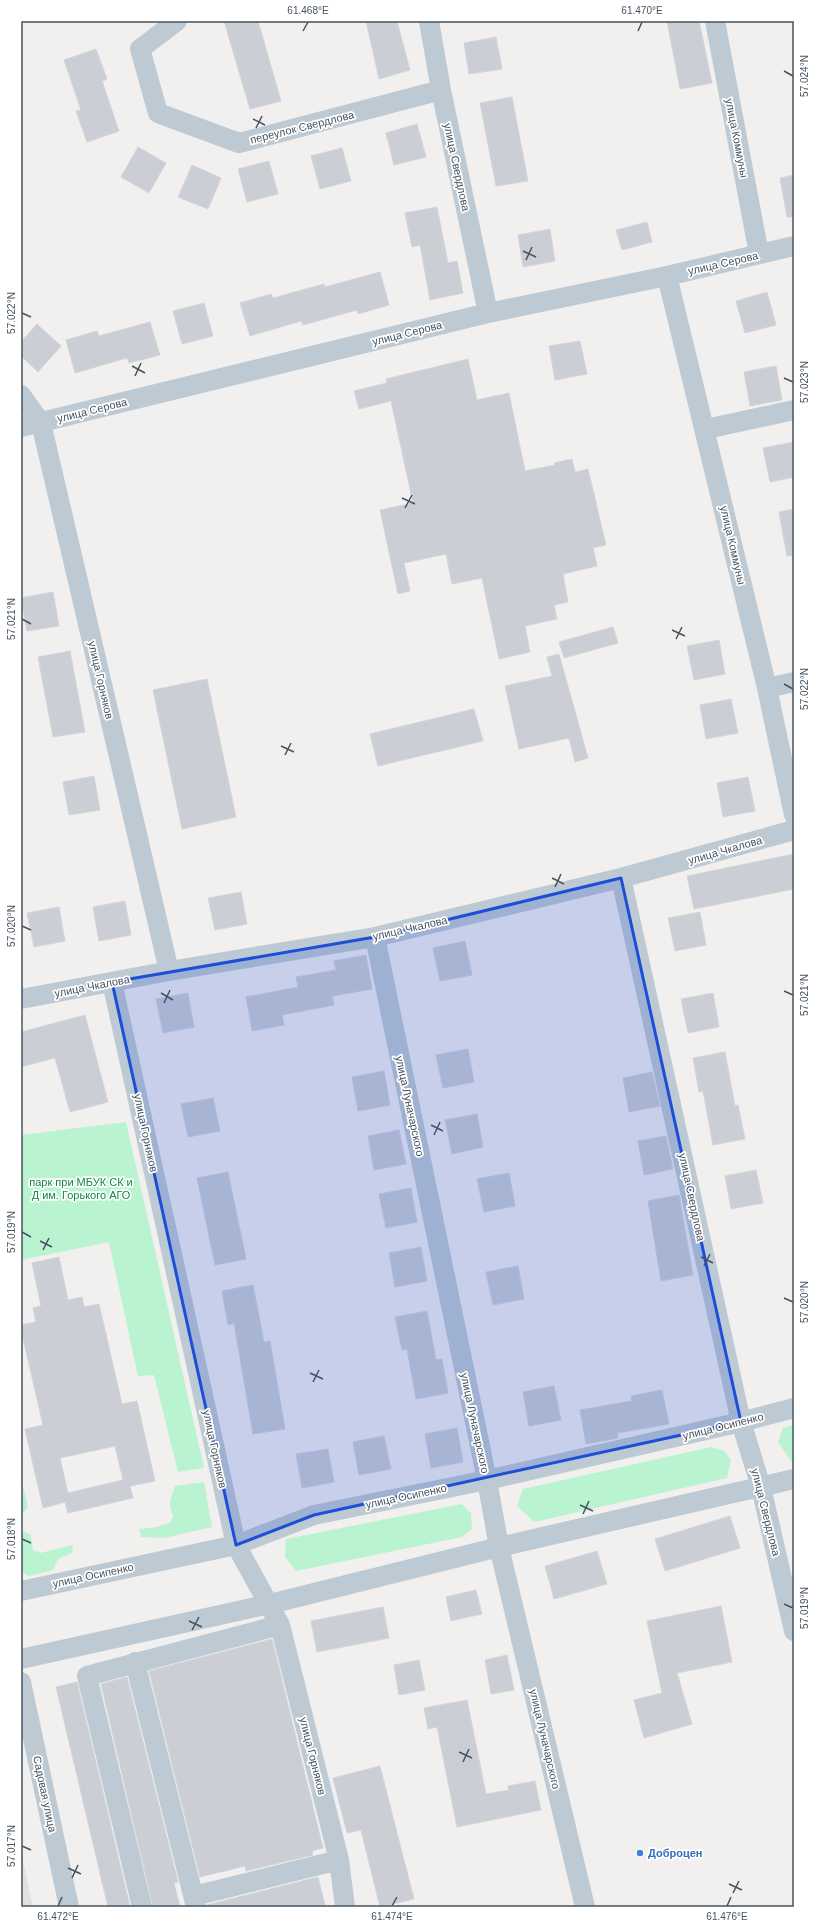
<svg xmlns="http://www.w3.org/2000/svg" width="815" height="1928" font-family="Arial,sans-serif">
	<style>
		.education { fill: #e3e0e1 }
		.green { fill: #b9f3cf }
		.building { fill: #cbced4; stroke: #d3d5db; fill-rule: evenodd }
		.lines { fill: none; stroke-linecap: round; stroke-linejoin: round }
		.minor { stroke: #becad3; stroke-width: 20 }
		.marked { fill: #1d4ed8; fill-opacity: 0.2; stroke: #1d4ed8; stroke-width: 3; stroke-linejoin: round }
		.ticks { fill: none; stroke: #45535f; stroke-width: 1.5 }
		.shop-dot { fill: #3f7fe0; stroke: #fff; stroke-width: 1.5 }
		.labels { text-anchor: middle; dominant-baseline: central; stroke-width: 3.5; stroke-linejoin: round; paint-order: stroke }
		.street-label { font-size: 11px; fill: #45535f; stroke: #fff }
		.park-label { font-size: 11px; fill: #0e8849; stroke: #fff }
		.shop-label { font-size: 11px; font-weight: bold; fill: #366cbe; stroke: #fff; text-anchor: start }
		.neatline { fill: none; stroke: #45535f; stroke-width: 1.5 }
		.ticks-label { font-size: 10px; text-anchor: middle; fill: #45535f }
	</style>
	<rect width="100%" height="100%" fill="#f2efef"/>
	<!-- education -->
	<path class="education" d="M 21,1851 L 33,1907 L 21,1907 Z"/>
	<!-- green -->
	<path class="green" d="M 126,1122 L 204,1468 L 178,1472 L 154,1375 L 138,1376 L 109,1242 L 21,1260 L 21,1135 Z
		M 794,1425 L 794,1461 L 792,1462 L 778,1442 L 783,1428 Z
		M 711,1447 L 724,1451 L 731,1460 L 727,1478 L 534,1522 L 517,1506 L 523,1489 Z
		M 21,1478 L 28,1507 L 21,1516 Z
		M 204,1482 L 212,1527 L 164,1538 L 141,1537 L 139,1529 L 157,1527 L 171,1522 L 173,1515 C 167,1505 171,1497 175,1486 Z
		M 462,1504 L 471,1513 L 472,1529 L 462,1537 L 296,1571 L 285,1557 L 286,1539 Z
		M 25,1532 L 31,1535 L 33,1550 L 40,1553 L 73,1545 L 72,1553 L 58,1559 L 53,1570 L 29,1576 L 21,1572 L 21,1537 Z"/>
	<!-- building -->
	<path class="building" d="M 224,21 L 258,21 L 281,101 L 250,109 Z
		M 366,21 L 397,21 L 410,70 L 379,79 Z
		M 667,21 L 699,21 L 712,83 L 680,89 Z
		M 496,37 L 502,69 L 469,74 L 464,43 Z
		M 96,49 L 107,79 L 102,81 L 119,131 L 87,142 L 76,111 L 81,110 L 64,60 Z
		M 512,97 L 528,181 L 496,186 L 480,103 Z
		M 417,124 L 426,157 L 394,165 L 386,133 Z
		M 138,147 L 166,163 L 149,193 L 121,177 Z
		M 342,148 L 351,181 L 320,189 L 311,156 Z
		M 269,161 L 278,194 L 247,202 L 238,169 Z
		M 192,165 L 221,178 L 208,209 L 178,197 Z
		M 794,175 L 794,217 L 787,217 L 780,178 Z
		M 437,207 L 448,263 L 457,261 L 463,293 L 430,300 L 420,245 L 412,247 L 405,213 Z
		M 647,222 L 652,242 L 622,250 L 616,230 Z
		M 550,229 L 555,261 L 523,267 L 518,235 Z
		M 380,272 L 389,305 L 358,314 L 357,310 L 303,325 L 301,321 L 250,336 L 240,303 L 271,294 L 273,298 L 324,284 L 325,287 Z
		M 767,292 L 776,325 L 745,333 L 736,301 Z
		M 204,303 L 213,336 L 182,344 L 173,311 Z
		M 150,322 L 160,355 L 129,363 L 127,358 L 75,373 L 66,340 L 97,331 L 99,336 Z
		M 37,324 L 61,346 L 38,372 L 21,356 L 21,342 Z
		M 580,341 L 587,374 L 555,380 L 549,346 Z
		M 468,359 L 477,400 L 509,393 L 525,471 L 555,465 L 554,463 L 572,459 L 575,472 L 588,469 L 606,545 L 593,548 L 597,566 L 563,574 L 568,602 L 554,605 L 557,619 L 525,626 L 530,652 L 499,659 L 482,578 L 452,584 L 446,554 L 404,563 L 410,591 L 398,594 L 380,510 L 413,503 L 391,401 L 359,409 L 354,391 L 387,383 L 386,379 Z
		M 776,366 L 782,400 L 750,406 L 744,372 Z
		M 794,442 L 794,477 L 770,482 L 763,448 Z
		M 794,509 L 794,555 L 787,556 L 779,512 Z
		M 53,592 L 59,626 L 27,631 L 21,598 Z
		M 613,627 L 618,643 L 564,658 L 559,642 Z
		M 719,640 L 725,674 L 694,680 L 687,646 Z
		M 70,651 L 85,732 L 53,737 L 38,657 Z
		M 559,654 L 588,758 L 575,762 L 569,738 L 519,749 L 505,686 L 552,676 L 547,657 Z
		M 207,679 L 236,817 L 182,829 L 153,690 Z
		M 731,699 L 738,733 L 706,739 L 700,705 Z
		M 474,709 L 483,741 L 378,766 L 370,734 Z
		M 94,776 L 100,810 L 69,815 L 63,782 Z
		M 748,777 L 755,811 L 723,817 L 717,783 Z
		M 794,854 L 794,889 L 694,909 L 687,876 Z
		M 241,892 L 247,924 L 215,930 L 208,898 Z
		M 125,901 L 131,935 L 99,941 L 93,907 Z
		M 59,907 L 65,941 L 34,947 L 27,913 Z
		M 700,912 L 706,945 L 675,951 L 668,918 Z
		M 465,941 L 472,975 L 440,981 L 433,948 Z
		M 366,955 L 372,989 L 332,996 L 334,1005 L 282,1015 L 284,1025 L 252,1031 L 246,997 L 298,987 L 296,977 L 336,970 L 334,961 Z
		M 188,993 L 194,1027 L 163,1033 L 156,999 Z
		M 713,993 L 719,1027 L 688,1033 L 681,999 Z
		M 85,1015 L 108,1102 L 70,1112 L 55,1058 L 21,1067 L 21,1032 Z
		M 468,1049 L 474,1082 L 443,1088 L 436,1055 Z
		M 725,1052 L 735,1106 L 738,1105 L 745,1139 L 713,1145 L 703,1091 L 699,1092 L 693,1058 Z
		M 384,1071 L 390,1105 L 358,1111 L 352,1077 Z
		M 652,1072 L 660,1106 L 629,1112 L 623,1078 Z
		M 213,1098 L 220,1131 L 188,1137 L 181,1104 Z
		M 477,1114 L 483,1147 L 452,1154 L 445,1120 Z
		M 399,1130 L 406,1164 L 374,1170 L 368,1136 Z
		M 666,1136 L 673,1169 L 644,1175 L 638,1141 Z
		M 756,1170 L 763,1203 L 731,1209 L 725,1176 Z
		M 228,1172 L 246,1259 L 215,1265 L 197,1178 Z
		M 509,1173 L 515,1206 L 484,1212 L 477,1179 Z
		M 411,1188 L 417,1222 L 386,1228 L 379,1194 Z
		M 679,1195 L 693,1275 L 661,1281 L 648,1201 Z
		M 421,1247 L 427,1281 L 395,1287 L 389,1253 Z
		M 59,1257 L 68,1300 L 82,1297 L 84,1307 L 99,1304 L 122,1404 L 137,1401 L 155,1481 L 130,1486 L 133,1498 L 68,1513 L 65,1502 L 43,1508 L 25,1429 L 43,1425 L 21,1330 L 21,1325 L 36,1322 L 33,1308 L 41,1306 L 32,1263 ZM 115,1446 L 123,1480 L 68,1493 L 60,1458 Z
		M 518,1266 L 524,1299 L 493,1305 L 486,1272 Z
		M 253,1285 L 264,1342 L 270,1341 L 285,1429 L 253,1434 L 234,1323 L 228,1325 L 222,1291 Z
		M 427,1311 L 436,1360 L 442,1359 L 448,1393 L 416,1399 L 407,1349 L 402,1350 L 395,1317 Z
		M 554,1386 L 561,1420 L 529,1426 L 523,1392 Z
		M 662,1390 L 669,1424 L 617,1433 L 618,1438 L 586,1444 L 580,1410 L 632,1401 L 631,1396 Z
		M 457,1428 L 463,1462 L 431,1468 L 425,1434 Z
		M 384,1436 L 391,1469 L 359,1475 L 353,1442 Z
		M 328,1449 L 334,1482 L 302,1488 L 296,1454 Z
		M 730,1516 L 740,1548 L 665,1571 L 655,1539 Z
		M 597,1551 L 607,1584 L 554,1599 L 545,1566 Z
		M 476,1590 L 482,1614 L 451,1621 L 446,1597 Z
		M 721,1606 L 732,1662 L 677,1673 L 692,1724 L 644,1738 L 634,1700 L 662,1693 L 647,1621 Z
		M 383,1607 L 389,1638 L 317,1652 L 311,1621 Z
		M 272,1639 L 323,1848 L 312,1851 L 313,1855 L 246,1871 L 245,1866 L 200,1877 L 149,1671 Z
		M 507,1655 L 514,1690 L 491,1694 L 485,1660 Z
		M 419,1660 L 425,1690 L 399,1695 L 394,1665 Z
		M 127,1677 L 178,1882 L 174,1883 L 180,1907 L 153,1907 L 101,1684 Z
		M 77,1682 L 130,1907 L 108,1907 L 56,1687 Z
		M 467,1700 L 486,1794 L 509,1790 L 508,1786 L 535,1781 L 541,1810 L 457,1827 L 437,1727 L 428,1729 L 424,1708 Z
		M 380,1766 L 414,1899 L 380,1907 L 361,1830 L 347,1833 L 333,1778 Z
		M 318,1877 L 325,1905 L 315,1907 L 207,1907 L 207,1905 Z"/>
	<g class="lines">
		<!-- minor -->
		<path class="minor" d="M 177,21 L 140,49 L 158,113 L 239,143 L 441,90
			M 429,21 L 441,90 L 488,313
			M 715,21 L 759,254
			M 667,276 L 767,688 L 794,815
			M 21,395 L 41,423 L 169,971
			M 21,427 L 488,313 L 667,276 L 794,246
			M 706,429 L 794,410
			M 767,688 L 794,682
			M 621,878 L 741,1422 L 761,1487 L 794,1631
			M 375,937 L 487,1480 L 499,1547 L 585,1907
			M 112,982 L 236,1545 L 280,1625 L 339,1860 L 345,1907
			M 21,999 L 169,971 L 375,937 L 621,878 L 794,830
			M 21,1591 L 236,1545 L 314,1515 L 487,1480 L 741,1422 L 794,1408
			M 21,1659 L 270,1604 L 499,1547 L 794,1479
			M 135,1662 L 196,1907
			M 21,1682 L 69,1907
			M 194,1896 L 339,1860
			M 142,1907 L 87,1676 L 280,1625"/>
	</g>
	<!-- marked area -->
	<path class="marked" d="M 621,878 L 741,1422 L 314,1515 L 236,1545 L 112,982 L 375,937 Z"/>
	<!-- ticks -->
	<path class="ticks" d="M 303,31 L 308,22M 638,31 L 642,22M 784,71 L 793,76M 253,119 L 265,125M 256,128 L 262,116M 523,251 L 536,257M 526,260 L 532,247M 22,313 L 31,317M 132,366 L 145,373M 135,376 L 141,363M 784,378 L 793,382M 402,498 L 415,504M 405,508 L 412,495M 22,619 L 31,624M 672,630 L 685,636M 676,639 L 682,627M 784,684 L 793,689M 281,746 L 294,752M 285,755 L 291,743M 552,878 L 564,884M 555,887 L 561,874M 22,926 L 31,930M 784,991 L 793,995M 161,993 L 173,1000M 164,1003 L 170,990M 431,1125 L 443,1131M 434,1135 L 440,1122M 22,1232 L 31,1237M 40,1241 L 52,1247M 43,1250 L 49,1238M 701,1257 L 713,1263M 704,1266 L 710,1254M 784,1298 L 793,1302M 310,1373 L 323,1379M 313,1382 L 319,1370M 580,1505 L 593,1511M 583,1514 L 589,1501M 22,1539 L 31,1543M 784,1604 L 793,1608M 189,1621 L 202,1627M 192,1630 L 199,1617M 459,1752 L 472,1758M 463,1762 L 469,1749M 22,1846 L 31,1850M 68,1868 L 81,1874M 72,1878 L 78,1865M 729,1884 L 742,1890M 733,1893 L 739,1881M 58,1906 L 62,1897M 392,1906 L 397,1897M 727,1906 L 731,1897"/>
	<!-- markers -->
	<circle class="shop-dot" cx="640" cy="1853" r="4"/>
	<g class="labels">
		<!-- street labels -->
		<g class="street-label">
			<text transform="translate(302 127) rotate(-14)">переулок Свердлова</text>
			<text transform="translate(737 138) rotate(79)">улица Коммуны</text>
			<text transform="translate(457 167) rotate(78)">улица Свердлова</text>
			<text transform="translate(723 263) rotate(-13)">улица Серова</text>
			<text transform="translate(407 333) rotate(-14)">улица Серова</text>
			<text transform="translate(92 410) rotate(-14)">улица Серова</text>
			<text transform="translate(733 545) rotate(77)">улица Коммуны</text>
			<text transform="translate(101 680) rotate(77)">улица Горняков</text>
			<text transform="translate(725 850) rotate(-16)">улица Чкалова</text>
			<text transform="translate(410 928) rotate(-13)">улица Чкалова</text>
			<text transform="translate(92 986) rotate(-11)">улица Чкалова</text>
			<text transform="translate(410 1106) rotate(78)">улица Луначарского</text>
			<text transform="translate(146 1133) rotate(78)">улица Горняков</text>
			<text transform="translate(692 1197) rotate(78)">улица Свердлова</text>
			<text transform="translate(475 1423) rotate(78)">улица Луначарского</text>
			<text transform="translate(723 1426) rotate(-14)">улица Осипенко</text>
			<text transform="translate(215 1449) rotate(78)">улица Горняков</text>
			<text transform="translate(406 1496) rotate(-12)">улица Осипенко</text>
			<text transform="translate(766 1512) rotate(76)">улица Свердлова</text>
			<text transform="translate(93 1575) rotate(-12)">улица Осипенко</text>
			<text transform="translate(545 1739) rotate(77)">улица Луначарского</text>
			<text transform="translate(313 1756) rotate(76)">улица Горняков</text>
			<text transform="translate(45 1794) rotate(78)">Садовая улица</text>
		</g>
		<!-- park labels -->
		<g class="park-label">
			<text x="81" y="1182">парк при МБУК СК и<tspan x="81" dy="13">Д им. Горького АГО</tspan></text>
		</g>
		<!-- shop labels -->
		<g class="shop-label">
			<text x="648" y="1853">Доброцен</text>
		</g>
	</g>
	<!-- border -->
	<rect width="815" height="1928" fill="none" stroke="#ffffff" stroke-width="44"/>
	<rect x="22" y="22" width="771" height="1884" class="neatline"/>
	<g class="ticks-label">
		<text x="308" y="14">61.468°E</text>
		<text x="642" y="14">61.470°E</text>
		<text transform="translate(804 76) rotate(-90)" y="4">57.024°N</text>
		<text transform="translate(11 313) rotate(-90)" y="4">57.022°N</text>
		<text transform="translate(804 382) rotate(-90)" y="4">57.023°N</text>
		<text transform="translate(11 619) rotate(-90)" y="4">57.021°N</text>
		<text transform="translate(804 689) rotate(-90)" y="4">57.022°N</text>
		<text transform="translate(11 926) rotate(-90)" y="4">57.020°N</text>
		<text transform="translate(804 995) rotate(-90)" y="4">57.021°N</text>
		<text transform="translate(11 1232) rotate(-90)" y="4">57.019°N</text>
		<text transform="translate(804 1302) rotate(-90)" y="4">57.020°N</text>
		<text transform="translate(11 1539) rotate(-90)" y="4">57.018°N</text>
		<text transform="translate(804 1608) rotate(-90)" y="4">57.019°N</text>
		<text transform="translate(11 1846) rotate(-90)" y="4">57.017°N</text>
		<text x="58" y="1920">61.472°E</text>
		<text x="392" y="1920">61.474°E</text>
		<text x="727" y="1920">61.476°E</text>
	</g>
</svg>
